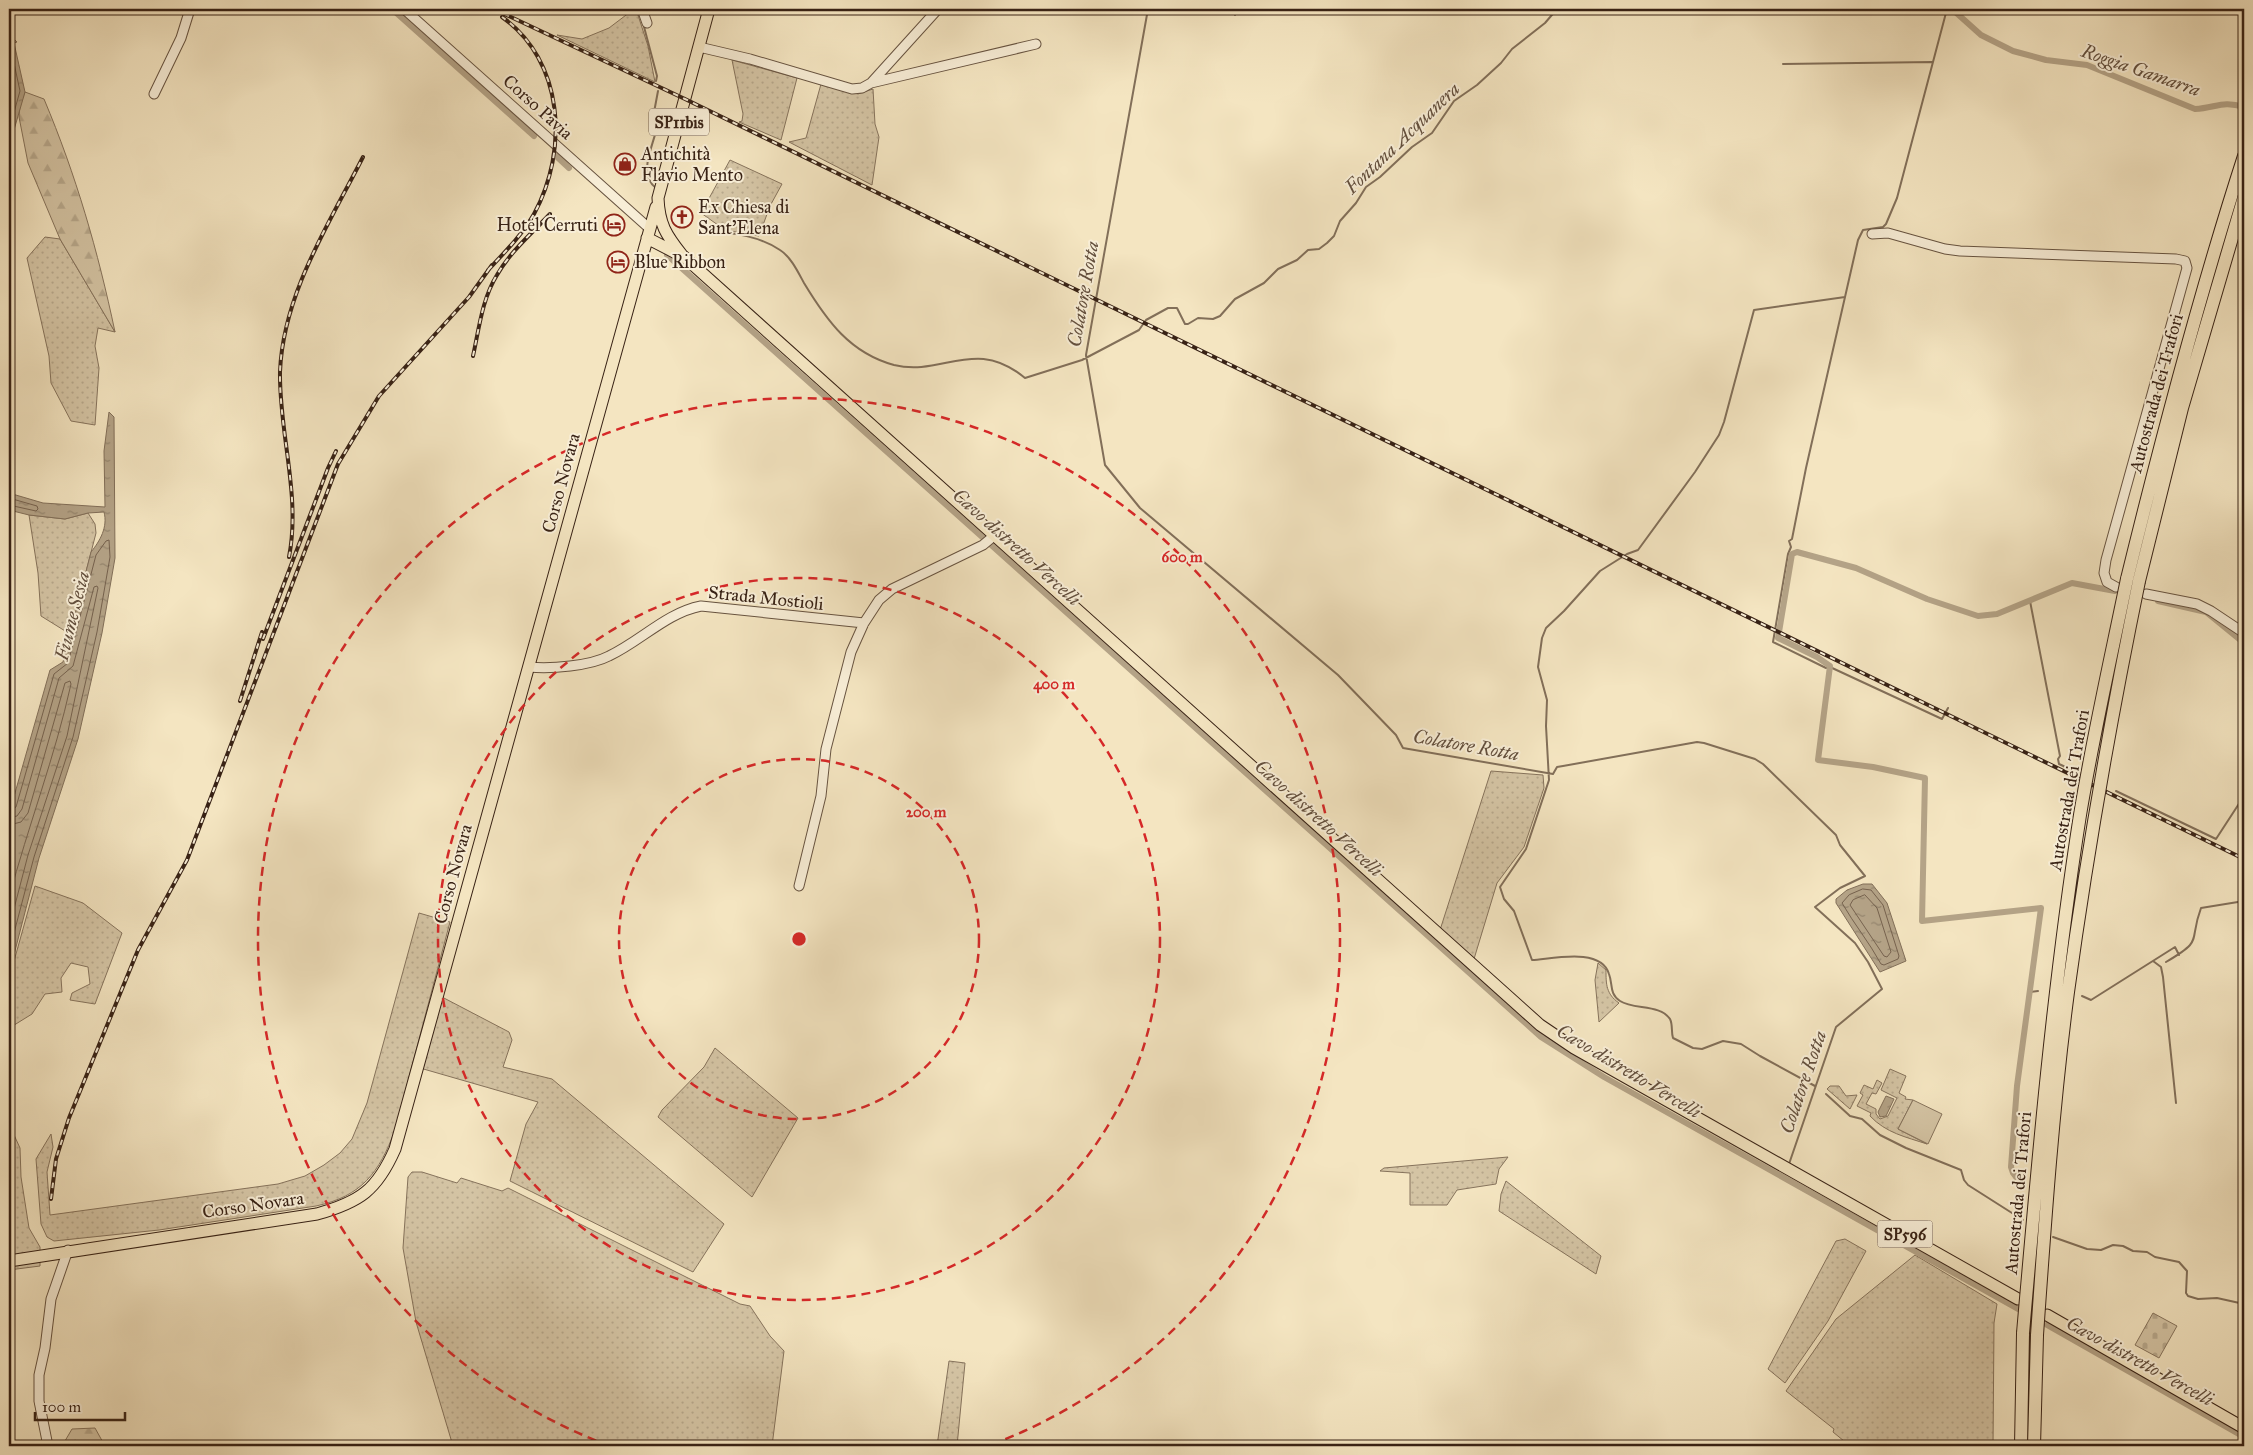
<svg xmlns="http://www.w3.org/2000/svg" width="2253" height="1455" font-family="'IM FELL Great Primer',serif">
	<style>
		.grass { fill: url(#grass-dots); stroke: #86735c }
		.forest { fill: url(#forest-firs); stroke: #86735c }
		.cemetery { fill: url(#cemetery-stones); stroke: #86735c }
		.park { fill: #d4c4a4; stroke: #86735c }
		.water { fill: url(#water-ripples); stroke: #826f59 }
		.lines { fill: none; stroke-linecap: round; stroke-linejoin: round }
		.shore { stroke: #76624e; stroke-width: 1 }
		.stream { stroke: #826f59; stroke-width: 2 }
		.canal { stroke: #b4a387; stroke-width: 6 }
		.minor-casing { stroke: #675340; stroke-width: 11 }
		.major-casing { stroke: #382215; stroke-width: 13 }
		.highway-casing { stroke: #382215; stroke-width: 14 }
		.minor { stroke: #f8eed7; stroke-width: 9 }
		.major { stroke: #f4e5c1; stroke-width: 11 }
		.highway { stroke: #f4e5c1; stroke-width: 12 }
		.rail-casing { stroke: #382215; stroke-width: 4 }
		.rail { stroke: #f8eed7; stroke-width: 2; stroke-dasharray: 5.5; stroke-linecap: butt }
		.highway-bridge-casing { stroke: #382215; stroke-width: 14; stroke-linecap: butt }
		.highway-bridge { stroke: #f4e5c1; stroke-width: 12 }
		.ring { fill: none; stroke: #d62828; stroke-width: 2.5; stroke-dasharray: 9 6 }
		.labels { text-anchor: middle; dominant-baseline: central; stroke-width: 4; stroke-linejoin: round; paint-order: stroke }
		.shield { fill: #f8eed7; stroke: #725f4f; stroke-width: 1 }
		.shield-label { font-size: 16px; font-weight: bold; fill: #382215 }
		.street-label { font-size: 18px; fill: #382215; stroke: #f8eed7 }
		.poi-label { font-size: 18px; fill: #382215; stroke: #f8eed7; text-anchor: start }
		.water-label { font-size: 19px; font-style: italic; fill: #634f3d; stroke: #f8eed7 }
		.centre { fill: #d62828; stroke: #f8eed7; stroke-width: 2.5 }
		.ring-label { font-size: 15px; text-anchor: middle; font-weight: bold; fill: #d62828; stroke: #f8eed7; stroke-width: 4; stroke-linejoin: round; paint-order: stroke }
	</style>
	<defs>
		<pattern id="grass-dots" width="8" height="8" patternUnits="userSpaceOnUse" patternTransform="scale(1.25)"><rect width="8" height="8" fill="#d4c4a4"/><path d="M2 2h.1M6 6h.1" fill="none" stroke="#b7a88c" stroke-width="1.8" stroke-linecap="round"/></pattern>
		<pattern id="forest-firs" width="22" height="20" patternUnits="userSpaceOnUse" patternTransform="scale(1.25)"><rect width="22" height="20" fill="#d4c4a4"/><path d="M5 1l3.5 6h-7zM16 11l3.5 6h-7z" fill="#b7a88c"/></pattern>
		<pattern id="cemetery-stones" width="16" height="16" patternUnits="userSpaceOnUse" patternTransform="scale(1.25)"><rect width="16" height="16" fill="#d4c4a4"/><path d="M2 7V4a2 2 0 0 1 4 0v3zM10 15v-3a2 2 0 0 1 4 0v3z" fill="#b7a88c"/></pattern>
		<pattern id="water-ripples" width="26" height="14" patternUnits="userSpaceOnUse" patternTransform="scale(1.25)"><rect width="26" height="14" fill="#b4a387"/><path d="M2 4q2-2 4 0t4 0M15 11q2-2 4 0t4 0" fill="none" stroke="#93846d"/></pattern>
	</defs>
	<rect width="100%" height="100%" fill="#f4e5c1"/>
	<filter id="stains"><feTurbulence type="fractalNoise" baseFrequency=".004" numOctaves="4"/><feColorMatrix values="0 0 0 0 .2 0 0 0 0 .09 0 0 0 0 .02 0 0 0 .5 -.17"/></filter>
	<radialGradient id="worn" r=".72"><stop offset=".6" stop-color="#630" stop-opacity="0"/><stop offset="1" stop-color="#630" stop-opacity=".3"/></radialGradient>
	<!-- grass -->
	<path class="grass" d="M 634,9 L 636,9 L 648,46 L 655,82 L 557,35 L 582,39 L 609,28 Z
		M 732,60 L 797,78 L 781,140 L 739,122 L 742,121 L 743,114 Z
		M 821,84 L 858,94 L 873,89 L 875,124 L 879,137 L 872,185 L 789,142 L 806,138 Z
		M 730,160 L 782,184 L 770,206 L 759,236 L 725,230 L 701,213 Z
		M 45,237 L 60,239 L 115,332 L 98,328 L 95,346 L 99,368 L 95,425 L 71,421 L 51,383 L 49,356 L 27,258 Z
		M 88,513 L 95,524 L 96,533 L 70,634 L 41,616 L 38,573 L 29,515 L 65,519 Z
		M 1491,771 L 1543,775 L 1544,788 L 1524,847 L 1497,883 L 1474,959 L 1440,930 Z
		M 35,886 L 83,903 L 122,933 L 95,1004 L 70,1000 L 72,993 L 90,984 L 88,967 L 71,963 L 61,978 L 62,992 L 45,994 L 32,1014 L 11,1027 L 9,1057 L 9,979 Z
		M 419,913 L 450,922 L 395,1130 C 379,1173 362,1196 316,1206 L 159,1230 L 54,1241 L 47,1237 L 41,1224 L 36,1159 L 51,1134 L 53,1147 L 47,1172 L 50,1215 L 278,1184 L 305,1176 L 324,1165 L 340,1153 L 352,1139 L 367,1103 Z
		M 1598,963 L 1606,970 C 1606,984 1606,994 1619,1003 L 1599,1022 L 1595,980 Z
		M 442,997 L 509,1032 L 512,1040 L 503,1067 L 552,1079 L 724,1224 L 693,1272 L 510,1181 L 526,1124 L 538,1102 L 420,1068 Z
		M 715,1048 L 798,1118 L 752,1197 L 658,1117 L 662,1110 L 704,1067 Z
		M 1890,1069 L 1906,1076 L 1899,1093 L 1906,1097 L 1905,1099 L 1913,1100 L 1898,1129 L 1927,1144 C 1906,1137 1886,1133 1870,1116 L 1871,1113 L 1857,1106 L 1863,1095 L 1860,1093 L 1864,1085 L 1873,1089 L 1877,1080 L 1882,1083 L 1876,1094 L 1872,1093 L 1866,1104 L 1876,1109 L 1876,1114 L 1880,1119 L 1888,1116 L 1897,1098 L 1881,1090 Z
		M 1830,1086 L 1839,1086 L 1846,1096 L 1857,1095 L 1850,1109 L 1827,1089 Z
		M 9,1124 L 20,1148 L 21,1177 L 29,1228 L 40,1247 L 40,1266 L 9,1270 Z
		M 1508,1157 L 1499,1169 L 1496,1184 L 1457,1190 L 1447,1205 L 1410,1205 L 1410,1173 L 1380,1171 L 1384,1168 Z
		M 412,1172 L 422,1172 L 457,1183 L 461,1178 L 502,1191 L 508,1188 L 740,1304 L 750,1306 L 770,1336 L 784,1351 L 772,1446 L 453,1446 L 416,1322 L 403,1248 L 408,1177 Z
		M 1506,1181 L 1601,1256 L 1596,1274 L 1499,1211 L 1501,1194 Z
		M 1845,1239 L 1866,1251 L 1828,1321 L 1785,1383 L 1768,1369 L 1836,1241 Z
		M 1915,1255 L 1997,1304 L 1994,1323 L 1993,1446 L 1850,1446 L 1833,1432 L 1834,1429 L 1786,1391 L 1836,1319 Z
		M 949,1361 L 965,1363 L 957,1446 L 937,1446 Z"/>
	<!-- forest -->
	<path class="forest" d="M 25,92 L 44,99 C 76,175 98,251 115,332 L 60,239 L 28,163 L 19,117 L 20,104 Z
		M 95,1428 L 105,1446 L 62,1446 L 72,1429 Z"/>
	<!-- cemetery -->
	<path class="cemetery" d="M 2153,1313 L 2177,1326 L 2159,1358 L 2135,1345 Z"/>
	<!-- park -->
	<path class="park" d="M 1913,1100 L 1942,1114 L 1928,1144 L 1898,1129 Z"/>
	<!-- water -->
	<path class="water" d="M 9,24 L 14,39 L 17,42 L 14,43 L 25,92 L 9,147 L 9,82 L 11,77 L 9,71 Z
		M 109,412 L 114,417 L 115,558 L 102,633 L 78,739 L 39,858 L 9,974 L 9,814 L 50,670 L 63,662 L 91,552 C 100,541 108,527 104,512 L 88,513 L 65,519 L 29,515 L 9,510 L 9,493 L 43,503 L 105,507 L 104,451 Z
		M 1863,884 L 1872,884 L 1887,903 L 1906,961 L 1880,972 L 1836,903 L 1836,899 L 1847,890 Z
		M 1886,1096 L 1894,1099 L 1886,1116 L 1880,1117 L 1878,1112 Z"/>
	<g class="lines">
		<!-- shore -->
		<path class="shore" d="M 9,40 L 20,91 L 9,130
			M 9,498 L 37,506 L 38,509 L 36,511 L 9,505
			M 9,811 L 16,807 L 54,674 L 68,663 L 96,555 L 106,541 L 109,540 L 110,557 L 97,632 L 73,737 L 34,857 L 9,952
			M 9,818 L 17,816 L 22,809 L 59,678 L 73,666 L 94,587 L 97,586 L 98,588 L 67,736 L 28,855 L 9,928
			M 9,825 L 21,822 L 28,813 L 65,683 L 70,681 L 71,684 C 55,757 28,826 9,898
			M 1863,889 L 1871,890 L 1883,905 L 1899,956 L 1898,959 L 1884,965 L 1881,964 C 1869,942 1854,924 1842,903 L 1849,895 Z
			M 1865,895 L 1877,908 L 1891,952 L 1887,957 L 1884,956 L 1850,905 L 1853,900 Z"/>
		<!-- stream -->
		<path class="stream" d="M 1148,9 L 1086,355 L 1105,465 L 1140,508 L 1338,675 L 1396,735 L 1403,748 L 1553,774 L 1557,767 L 1563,766 L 1697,742 L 1704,743 L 1755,759 L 1763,764 L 1836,835 L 1840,845 L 1865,876 L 1840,888 L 1815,907 L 1855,943 L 1868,962 L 1882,989 L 1836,1027 L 1789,1164
			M 1235,15 L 1235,9
			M 643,23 L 657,76 L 656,81
			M 1783,64 L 1932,62
			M 656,188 C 638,175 652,148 656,131 L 652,127 L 652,123 L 658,91
			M 711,232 C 733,232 761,237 780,250 C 791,257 798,272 804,283 C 827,321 850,353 894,365 C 943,377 975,336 1025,378 L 1082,360 L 1139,330 L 1146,320 L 1168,308 L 1177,308 L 1185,324 L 1188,324 L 1198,318 L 1213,319 L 1220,316 L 1235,299 L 1264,283 L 1278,269 L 1297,260 L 1308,250 L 1319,249 L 1327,243 L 1334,236 L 1340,221 L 1356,203 L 1366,187 L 1380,177 L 1412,147 L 1432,133 L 1454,101 L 1477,85 L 1501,63 L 1512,49 L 1545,23 L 1557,9
			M 2030,601 L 2060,756 L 2058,759 L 2059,764 L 2072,770
			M 1830,667 L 1942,719 L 1948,708
			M 1826,668 L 1773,642 L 1788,554 L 1791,547 L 1789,541 L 1792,539 L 1806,468 L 1858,240 L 1863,230 L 1883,227 L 1886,224 L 1897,198 L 1947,9
			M 2116,791 L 2216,839 L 2244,796
			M 2153,961 L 2161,967 L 2163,977 L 2176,1103
			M 2166,962 C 2205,939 2188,943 2201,908 L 2244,901
			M 2030,992 L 2038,991
			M 2082,996 L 2091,1000 L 2175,947 L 2179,955
			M 1815,1086 L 1760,1056 L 1741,1044 L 1723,1041 L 1702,1049 L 1693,1048 L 1673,1038 C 1671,1032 1673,1025 1670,1019 C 1660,1004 1634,1010 1620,1001 C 1609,994 1613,984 1609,974 C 1601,947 1552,959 1532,960 L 1514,911 L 1504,899 L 1500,887 L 1526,849 L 1549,780 L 1546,726 L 1547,700 L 1538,667 L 1542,638 L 1546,628 L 1564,611 L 1600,571 L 1627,554 L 1638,550 L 1695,472 L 1719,435 L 1724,422 L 1754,310 L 1845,297
			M 1826,1094 L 1850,1116 L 1862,1119 L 1880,1135 L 1906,1148 L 1961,1170 L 1964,1180 L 1968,1185 L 2023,1220
			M 2053,1237 L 2087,1249 L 2101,1250 L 2113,1245 L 2123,1246 L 2133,1251 L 2147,1252 L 2155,1257 L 2179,1262 L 2187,1271 L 2186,1293 L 2188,1296 L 2198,1299 L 2217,1298 L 2244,1304
			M 1556,1442 L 1569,1446"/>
		<!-- canal -->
		<path class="canal" d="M 392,9 L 534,136
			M 1952,9 L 1981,35 L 2013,51 L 2046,60 L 2087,65 L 2195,109 C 2216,108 2222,100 2244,107
			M 555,155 L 569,168
			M 667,255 L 1541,1037 L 1604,1077 L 2018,1309
			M 2158,601 L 2206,612 L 2244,643
			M 2022,1185 L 2013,1173 L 2011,1167 L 2017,1086 L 2041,908 L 1922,921 L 1925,778 L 1873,767 L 1818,760 L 1830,666 L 1817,657 L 1778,638 L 1792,554 L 1797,552 L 1856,568 L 1927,599 L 1978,616 L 1997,614 L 2072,583 L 2115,591
			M 2047,1325 L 2244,1437"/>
		<!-- minor casing -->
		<g class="minor-casing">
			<path id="minor" d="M 404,9 L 650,229
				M 642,9 L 647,23
				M 699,47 L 750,59 L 852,89 L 862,88 L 871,83 L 938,9
				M 871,83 L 1036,44
				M 154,94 L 181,38 L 190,9
				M 1872,234 L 1888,233 L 1945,249 L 1960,251 L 2176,259 L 2185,261 L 2187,268 L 2106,560 L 2104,573 L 2107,582 L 2116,587
				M 2146,594 L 2197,604 L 2211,611 L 2244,633
				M 529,667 C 551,669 590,666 609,656 C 641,641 666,613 701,606 L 864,623
				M 799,886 L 821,796 L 826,749 L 851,652 L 864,623 L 879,600 L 892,589 L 983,545 L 995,535
				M 48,1446 L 39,1401 L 39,1375 L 45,1348 L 51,1299 L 68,1250"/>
		</g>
		<!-- major casing -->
		<g class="major-casing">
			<path id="major" d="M 709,9 L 658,198 C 659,224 666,235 682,255 L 1540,1025 L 1574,1048 L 2018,1299
				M 647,238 L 676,253
				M 9,1261 L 317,1214 C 360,1202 377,1190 395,1149 L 656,207
				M 2047,1315 L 2244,1428"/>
		</g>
		<!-- highway casing -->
		<g class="highway-casing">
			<path id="highway" d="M 2127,579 C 2162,436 2199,295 2244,156
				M 2139,581 L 2182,408 L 2244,197
				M 2021,1446 L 2023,1333
				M 2034,1446 L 2037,1335"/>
		</g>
		<!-- minor -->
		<use href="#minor" class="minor"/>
		<!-- major -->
		<use href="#major" class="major"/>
		<!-- highway -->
		<use href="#highway" class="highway"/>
		<!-- rail casing -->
		<g class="rail-casing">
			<path id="rail" d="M 494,9 L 685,99 L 2244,859
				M 9,12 L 21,9
				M 488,270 C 505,252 522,235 534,214 C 569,150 564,61 502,17
				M 473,356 C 479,329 482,299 497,275 C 510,252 532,233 550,214
				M 289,557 C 301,496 279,433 280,372 C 283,294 329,224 363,157
				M 263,639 L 328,468 L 336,451
				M 240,701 L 262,632
				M 51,1199 L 56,1159 L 69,1118 L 138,950 L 187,860 L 338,464 L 379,396 L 469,297 L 492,265"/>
		</g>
		<!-- rail -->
		<use href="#rail" class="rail"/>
		<!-- highway-bridge casing -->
		<g class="highway-bridge-casing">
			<path id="highway-bridge" d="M 2023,1333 C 2038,1160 2053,987 2080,815 C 2093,736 2111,657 2127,579
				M 2037,1335 C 2045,1221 2053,1106 2068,992 C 2087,854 2111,717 2139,581"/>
		</g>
		<!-- highway-bridge -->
		<use href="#highway-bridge" class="highway-bridge"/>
	</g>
	<!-- distance rings -->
	<g class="ring">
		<circle cx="799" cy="939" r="180"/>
		<circle cx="799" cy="939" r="361"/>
		<path d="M610 1446A541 541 0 1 1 988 1446"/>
	</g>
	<!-- icons -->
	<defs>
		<g id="shop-ring" transform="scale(1.125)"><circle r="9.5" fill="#f8eed7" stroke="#8f2418" stroke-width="1.5"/><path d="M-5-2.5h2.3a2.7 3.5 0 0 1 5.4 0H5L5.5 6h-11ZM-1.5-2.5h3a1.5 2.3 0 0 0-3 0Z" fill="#8f2418"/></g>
		<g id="church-ring" transform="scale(1.125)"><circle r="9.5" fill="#f8eed7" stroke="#8f2418" stroke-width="1.5"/><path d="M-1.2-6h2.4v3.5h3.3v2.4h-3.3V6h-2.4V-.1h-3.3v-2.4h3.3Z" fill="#8f2418"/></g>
		<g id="hotel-ring" transform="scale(1.125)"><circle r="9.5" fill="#f8eed7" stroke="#8f2418" stroke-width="1.5"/><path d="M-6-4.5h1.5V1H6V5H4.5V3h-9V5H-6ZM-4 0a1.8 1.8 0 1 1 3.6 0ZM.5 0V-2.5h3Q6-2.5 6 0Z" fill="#8f2418"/></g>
	</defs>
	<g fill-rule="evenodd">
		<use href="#shop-ring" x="625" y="164"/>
		<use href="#church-ring" x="682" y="217"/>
		<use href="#hotel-ring" x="614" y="225"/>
		<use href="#hotel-ring" x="618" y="262"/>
	</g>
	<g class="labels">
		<!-- shield labels -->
		<g class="shield">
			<rect x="649" y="108.5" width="60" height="27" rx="4"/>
			<rect x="1877.5" y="1220.5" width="55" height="27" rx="4"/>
		</g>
		<g class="shield-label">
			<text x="679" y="122">SP11bis</text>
			<text x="1905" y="1234">SP596</text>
		</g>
		<!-- street labels -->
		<g class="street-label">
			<text transform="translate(538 107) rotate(42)">Corso Pavia</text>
			<text transform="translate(2156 393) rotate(-75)">Autostrada dei Trafori</text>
			<text transform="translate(561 483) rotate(-75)">Corso Novara</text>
			<text transform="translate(766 598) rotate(6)">Strada Mostioli</text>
			<text transform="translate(2069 790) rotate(-80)">Autostrada dei Trafori</text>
			<text transform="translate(453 874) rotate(-75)">Corso Novara</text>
			<text transform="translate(2018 1193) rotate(-85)">Autostrada dei Trafori</text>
			<text transform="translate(253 1205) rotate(-8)">Corso Novara</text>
		</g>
		<!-- poi labels -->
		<g class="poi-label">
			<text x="641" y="154">Antichità<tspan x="641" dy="21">Flavio Mento</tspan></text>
			<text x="698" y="207">Ex Chiesa di<tspan x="698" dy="21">Sant'Elena</tspan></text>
			<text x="598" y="225" text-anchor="end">Hotel Cerruti</text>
			<text x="634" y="262">Blue Ribbon</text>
		</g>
		<!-- water labels -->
		<g class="water-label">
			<text transform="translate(2141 70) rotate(19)">Roggia Gamarra</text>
			<text transform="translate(1402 138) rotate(-44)">Fontana Acquanera</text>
			<text transform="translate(1083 294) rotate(-80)">Colatore Rotta</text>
			<text transform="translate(1017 547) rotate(42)">Cavo distretto Vercelli</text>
			<text transform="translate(72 616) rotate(-76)">Fiume Sesia</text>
			<text transform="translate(1466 745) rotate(10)">Colatore Rotta</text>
			<text transform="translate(1319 818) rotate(42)">Cavo distretto Vercelli</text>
			<text transform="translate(1629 1071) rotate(31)">Cavo distretto Vercelli</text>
			<text transform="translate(1803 1082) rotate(-71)">Colatore Rotta</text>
			<text transform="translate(2140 1361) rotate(29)">Cavo distretto Vercelli</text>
		</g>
	</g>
	<circle cx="799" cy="939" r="8" class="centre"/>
	<g class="ring-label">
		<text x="1182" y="562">600 m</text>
		<text x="1054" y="689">400 m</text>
		<text x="926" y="817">200 m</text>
	</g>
	<!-- margin -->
	<rect width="2253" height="1455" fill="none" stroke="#f4e5c1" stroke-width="30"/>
	<rect x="10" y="10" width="2233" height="1435" fill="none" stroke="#382215" stroke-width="2.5"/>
	<rect x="15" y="15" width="2223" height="1425" fill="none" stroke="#382215"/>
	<!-- scale -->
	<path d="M35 1412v8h90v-8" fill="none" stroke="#382215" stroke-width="2.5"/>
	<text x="42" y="1412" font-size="15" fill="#382215" stroke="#f8eed7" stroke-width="4" paint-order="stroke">100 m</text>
	<rect width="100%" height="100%" filter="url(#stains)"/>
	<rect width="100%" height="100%" fill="url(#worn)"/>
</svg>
